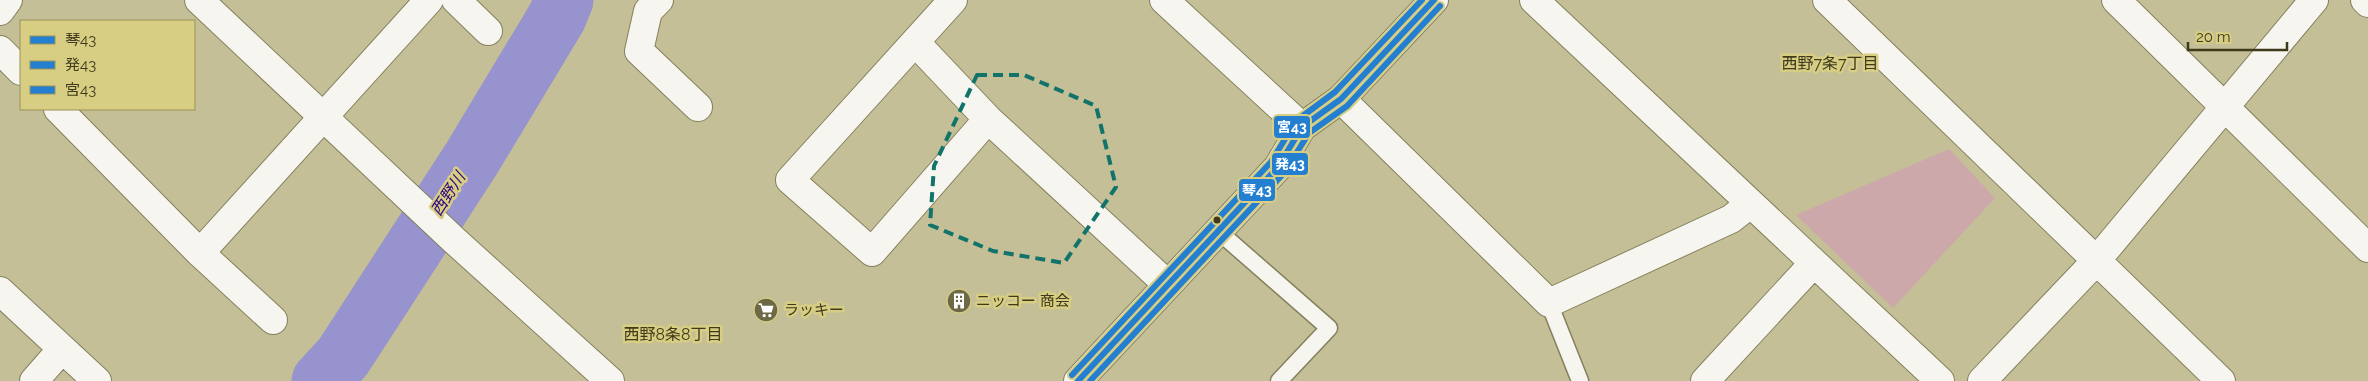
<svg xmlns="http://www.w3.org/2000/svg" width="2368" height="381" font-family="Raleway,'Noto Sans JP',sans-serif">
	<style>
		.green { fill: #cda8ab }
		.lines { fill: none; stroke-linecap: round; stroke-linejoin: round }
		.river { stroke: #9693ce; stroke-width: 59 }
		.lane-casing { stroke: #84805e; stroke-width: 19 }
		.street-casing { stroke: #84805e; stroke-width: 30 }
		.secondary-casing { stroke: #84805e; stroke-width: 30 }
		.lane { stroke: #f6f5ef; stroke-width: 16 }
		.street { stroke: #f6f5ef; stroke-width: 28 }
		.secondary { stroke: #f6f5ef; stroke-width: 28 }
		.bus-1-casing { stroke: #d7ce83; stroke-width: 10 }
		.bus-2-casing { stroke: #d7ce83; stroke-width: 10 }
		.bus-3-casing { stroke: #d7ce83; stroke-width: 10 }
		.bus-1 { stroke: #247fd1; stroke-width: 6 }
		.bus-2 { stroke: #247fd1; stroke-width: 6 }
		.bus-3 { stroke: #247fd1; stroke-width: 6 }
		.marked { fill: none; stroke: #11736a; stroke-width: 4; stroke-dasharray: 10 6; stroke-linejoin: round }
		.bus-dot { fill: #3e3a1b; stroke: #d7ce83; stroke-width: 2 }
		.labels { text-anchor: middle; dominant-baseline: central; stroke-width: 5; stroke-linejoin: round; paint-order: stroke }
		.poi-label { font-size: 15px; fill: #3e3a1b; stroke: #d7ce83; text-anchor: start }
		.neighbourhood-label { font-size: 16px; fill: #3e3a1b; stroke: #d7ce83 }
		.water-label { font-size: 16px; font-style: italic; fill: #2c0284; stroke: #d7ce83 }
		.line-badge { stroke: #d7ce83; stroke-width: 2 }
		.badge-label { font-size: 14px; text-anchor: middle; font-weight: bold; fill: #fff }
	</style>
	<rect width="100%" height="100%" fill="#c4bf96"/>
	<!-- green -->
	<path class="green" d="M 1949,149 L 1995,198 L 1893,308 L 1796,215 Z"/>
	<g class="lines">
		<!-- river -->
		<path class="river" d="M 321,381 L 343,357 L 472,158 L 557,17 L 564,0"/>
		<!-- lane casing -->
		<g class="lane-casing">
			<path id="lane" d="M 1218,231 L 1329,328 L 1279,381
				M 1549,303 L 1580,381"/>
		</g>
		<!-- street casing -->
		<g class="street-casing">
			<path id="street" d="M 199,0 L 455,241 L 610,381
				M 456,0 L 488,31
				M 659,0 L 648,11 L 639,51 L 698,107
				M 953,0 L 790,180 L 872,252 L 988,119
				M 1164,0 L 1302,127
				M 1534,0 L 1940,381
				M 1827,0 L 2221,381
				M 2116,0 L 2368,248
				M 2365,0 L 2368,3
				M 0,11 L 8,0
				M 915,42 L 988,119 L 1167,284
				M 0,50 L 21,71
				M 1341,99 L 1549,303 L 1731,219 L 1750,204
				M 58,109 L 200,253 L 273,320
				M 200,253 L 429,0
				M 0,291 L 97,381
				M 34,381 L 62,349
				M 1705,381 L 1813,264
				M 1982,381 L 2096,261 L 2314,0"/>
		</g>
		<!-- secondary casing -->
		<g class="secondary-casing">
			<path id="secondary" d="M 1078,381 L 1278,167 L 1302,127 L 1341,99 L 1434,0"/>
		</g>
		<!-- lane -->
		<use href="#lane" class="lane"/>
		<!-- street -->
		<use href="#street" class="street"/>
		<!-- secondary -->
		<use href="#secondary" class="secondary"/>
		<!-- bus-1 casing -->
		<g class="bus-1-casing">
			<path id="bus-1" d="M 1078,381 L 1278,167 L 1302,127 L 1341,99 L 1434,0"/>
		</g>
		<!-- bus-2 casing -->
		<g class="bus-2-casing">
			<path id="bus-2" d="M 1090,381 L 1284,173 L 1309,133 L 1347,106 L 1440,6"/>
		</g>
		<!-- bus-3 casing -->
		<g class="bus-3-casing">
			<path id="bus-3" d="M 1072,375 L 1271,162 L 1296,121 L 1335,92 L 1422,0"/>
		</g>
		<!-- bus-1 -->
		<use href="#bus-1" class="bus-1"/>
		<!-- bus-2 -->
		<use href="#bus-2" class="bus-2"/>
		<!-- bus-3 -->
		<use href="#bus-3" class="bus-3"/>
	</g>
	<!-- marked area -->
	<path class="marked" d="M 977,75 L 1024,75 L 1096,106 L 1116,187 L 1064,263 L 993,251 L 930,225 L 934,166 Z"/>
	<!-- icons -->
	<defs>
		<g id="building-disc" transform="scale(1.25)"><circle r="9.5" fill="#6d6946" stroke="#d7ce83"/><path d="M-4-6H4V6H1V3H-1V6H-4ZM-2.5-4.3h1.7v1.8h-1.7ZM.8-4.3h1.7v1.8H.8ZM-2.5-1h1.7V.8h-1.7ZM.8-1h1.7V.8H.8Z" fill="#fff"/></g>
		<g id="supermarket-disc" transform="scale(1.25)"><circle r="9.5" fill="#6d6946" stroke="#d7ce83"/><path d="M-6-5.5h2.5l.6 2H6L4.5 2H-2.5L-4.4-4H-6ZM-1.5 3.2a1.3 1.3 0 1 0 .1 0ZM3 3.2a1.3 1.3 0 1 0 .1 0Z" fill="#fff"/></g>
	</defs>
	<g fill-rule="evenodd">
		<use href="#building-disc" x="959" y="301"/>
		<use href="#supermarket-disc" x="766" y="310"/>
	</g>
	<!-- markers -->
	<circle class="bus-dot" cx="1217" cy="220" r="4.5"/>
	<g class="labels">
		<!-- poi labels -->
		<g class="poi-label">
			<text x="976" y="301">ニッコー 商会</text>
			<text x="784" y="310">ラッキー</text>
		</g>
		<!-- neighbourhood labels -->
		<g class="neighbourhood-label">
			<text x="1830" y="63">西野7条7丁目</text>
			<text x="673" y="334">西野8条8丁目</text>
		</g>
		<!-- water labels -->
		<g class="water-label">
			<text transform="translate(448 194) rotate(-57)">西野川</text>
		</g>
	</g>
	<g class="line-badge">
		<rect x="1273" y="115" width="38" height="24" rx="5" fill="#247fd1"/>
		<rect x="1271" y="152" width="38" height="24" rx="5" fill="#247fd1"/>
		<rect x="1238" y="178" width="38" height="24" rx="5" fill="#247fd1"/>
	</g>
	<g class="badge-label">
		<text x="1292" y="132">宮43</text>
		<text x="1290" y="169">発43</text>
		<text x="1257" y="195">琴43</text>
	</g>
	<!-- legend -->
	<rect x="20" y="20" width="175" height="90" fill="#d7ce83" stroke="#9a9359"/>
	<rect x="30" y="36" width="25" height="8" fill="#247fd1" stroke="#9a9359"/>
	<text x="65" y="45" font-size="15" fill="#3e3a1b">琴43</text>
	<rect x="30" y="61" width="25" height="8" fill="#247fd1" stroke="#9a9359"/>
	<text x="65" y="70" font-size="15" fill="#3e3a1b">発43</text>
	<rect x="30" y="86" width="25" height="8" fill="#247fd1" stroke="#9a9359"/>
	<text x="65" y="95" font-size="15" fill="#3e3a1b">宮43</text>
	<!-- scale -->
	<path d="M2188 42v8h99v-8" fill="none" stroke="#3e3a1b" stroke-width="2.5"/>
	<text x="2196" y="42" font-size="15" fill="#3e3a1b" stroke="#d7ce83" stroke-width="4" paint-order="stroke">20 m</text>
</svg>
